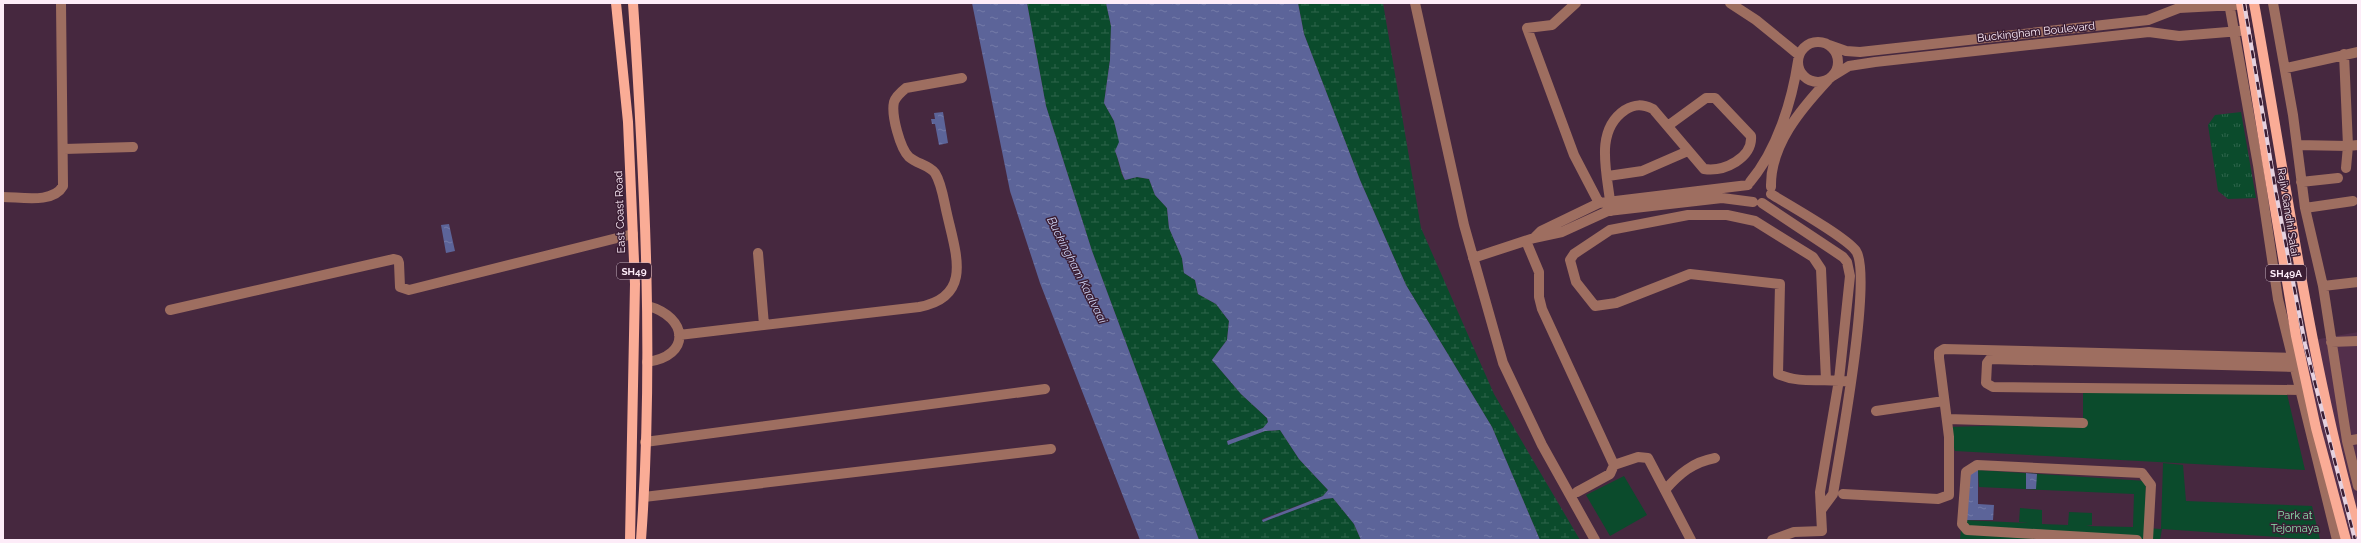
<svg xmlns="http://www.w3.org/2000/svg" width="2361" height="543" font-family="Raleway,sans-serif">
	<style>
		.built { fill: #532f4b }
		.grass { fill: url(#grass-tufts) }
		.wetland { fill: url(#wetland-marsh) }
		.park { fill: #0b4b2c }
		.water { fill: url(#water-ripples) }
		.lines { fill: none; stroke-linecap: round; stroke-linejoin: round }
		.minor { stroke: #9e6e60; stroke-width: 10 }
		.major { stroke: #faac96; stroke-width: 10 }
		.rail-casing { stroke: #e5d2e0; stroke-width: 4 }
		.rail { stroke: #3b1e34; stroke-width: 2.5; stroke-dasharray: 8; stroke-linecap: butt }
		.labels { text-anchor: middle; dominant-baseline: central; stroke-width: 3; stroke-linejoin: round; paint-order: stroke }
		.shield { fill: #3b1e34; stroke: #c3aebd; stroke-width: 1 }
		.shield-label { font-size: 10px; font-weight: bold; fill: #fdecf8 }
		.street-label { font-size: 11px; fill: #fdecf8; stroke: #3b1e34 }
		.park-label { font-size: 11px; fill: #8ae2ad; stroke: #3b1e34 }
		.water-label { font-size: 12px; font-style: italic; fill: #ccd2f3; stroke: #3b1e34 }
	</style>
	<defs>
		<pattern id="grass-tufts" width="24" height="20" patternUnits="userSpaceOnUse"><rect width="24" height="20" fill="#0b4b2c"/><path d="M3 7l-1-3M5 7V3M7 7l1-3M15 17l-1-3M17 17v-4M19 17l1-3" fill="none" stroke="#2f654b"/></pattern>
		<pattern id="wetland-marsh" width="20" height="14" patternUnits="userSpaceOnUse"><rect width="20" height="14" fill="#0b4b2c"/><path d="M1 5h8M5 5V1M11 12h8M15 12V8" fill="none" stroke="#2f654b"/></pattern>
		<pattern id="water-ripples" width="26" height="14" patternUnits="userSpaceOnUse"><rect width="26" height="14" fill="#5c6499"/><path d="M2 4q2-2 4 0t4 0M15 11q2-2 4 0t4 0" fill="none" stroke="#747aa8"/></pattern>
	</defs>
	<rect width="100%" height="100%" fill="#46283f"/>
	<!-- built -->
	<path class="built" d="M 2358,332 L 2358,540 L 2338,540 L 2286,345 Z"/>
	<!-- grass -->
	<path class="grass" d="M 2241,112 L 2256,198 L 2228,199 L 2218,191 L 2208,125 L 2215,115 Z"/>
	<!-- wetland -->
	<path class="wetland" d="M 1027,3 L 1106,3 L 1111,26 L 1110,60 L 1104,103 L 1114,121 L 1120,142 L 1115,151 C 1119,160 1120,173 1125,180 L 1137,177 L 1149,179 L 1155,195 L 1167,208 L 1169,228 L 1182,258 L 1184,273 L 1195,280 L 1198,294 L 1216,304 L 1229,321 L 1227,340 L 1212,360 L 1241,394 L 1267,418 L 1268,423 L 1263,428 L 1227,441 L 1228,444 L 1265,431 L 1280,430 L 1299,459 L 1328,490 L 1323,496 L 1262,519 L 1263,522 L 1324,499 L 1333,498 L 1354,524 L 1361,540 L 1199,540 L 1092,251 L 1046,106 Z
		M 1298,3 L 1383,3 L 1421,228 L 1494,394 L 1580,540 L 1540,540 L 1492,427 L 1406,285 L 1360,180 L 1304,34 Z"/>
	<!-- park -->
	<path class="park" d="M 2083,391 L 2287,394 L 2305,470 L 1955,451 L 1948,427 L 2083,423 Z
		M 2163,463 L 2183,465 L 2186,501 L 2312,506 L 2320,540 L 2162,529 L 2160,540 L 1960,540 L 1962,520 L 2028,523 L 2019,522 L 2020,508 L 2042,510 L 2042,524 L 2068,525 L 2069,512 L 2092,513 L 2092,525 L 2086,526 L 2133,527 L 2134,494 L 1979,487 L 1978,470 L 2146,481 L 2145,528 L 2161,529 Z
		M 1624,476 L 1647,515 L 1610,536 L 1586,495 Z"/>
	<!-- water -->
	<path class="water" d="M 972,3 L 1027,3 L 1046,106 L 1092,251 L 1199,540 L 1140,540 L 1040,283 L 1010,191 Z
		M 1106,3 L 1298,3 L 1304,34 L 1360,180 L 1406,285 L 1492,427 L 1540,540 L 1361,540 L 1354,524 L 1333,498 L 1324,499 L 1263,522 L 1262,520 L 1323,496 L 1328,490 L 1299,459 L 1280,430 L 1265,431 L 1228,445 L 1227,441 L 1263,428 L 1268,422 L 1267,418 L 1241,394 L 1212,360 L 1227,340 L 1229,321 L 1216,304 L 1198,294 L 1195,280 L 1184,273 L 1182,258 L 1169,228 L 1167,208 L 1155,195 L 1149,179 L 1137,177 L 1125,180 C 1121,173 1119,160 1115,151 L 1119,142 L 1114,121 L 1104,103 L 1110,60 L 1111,26 Z
		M 943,112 L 948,143 L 939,145 L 935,124 L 932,124 L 931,119 L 935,119 L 934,113 Z
		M 449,224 L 455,251 L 446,253 L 441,225 Z
		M 1967,470 L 1978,470 L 1978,504 L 1994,505 L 1993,520 L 1962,520 Z
		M 2026,473 L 2037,474 L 2036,489 L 2026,489 Z"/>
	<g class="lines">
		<!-- minor -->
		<path class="minor" d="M 1415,3 L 1464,225 L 1503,363 L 1542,445 L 1595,540
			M 1576,3 L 1552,25 L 1527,28 L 1574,155 L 1599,203
			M 1730,3 L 1756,20 L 1799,55
			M 2229,3 L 2258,165 L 2278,299 L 2337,540
			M 2273,3 L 2293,115 L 2305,208 L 2323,286 L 2347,441 L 2358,486
			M1798 62a20 20 0 1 1 40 0a20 20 0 1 1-40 0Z
			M 1829,45 L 1846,51 L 1860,52 L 2148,20 L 2179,8 L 2236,5
			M 2344,54 L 2348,146 L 2358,145
			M 2286,68 L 2358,52
			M 1831,77 L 1849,66 L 1875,62 L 2149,32 L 2179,36 L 2240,31
			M 2297,145 L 2348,146 L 2346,168
			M 64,149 L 133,147
			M 1608,176 L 1642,171 L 1688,151
			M 1750,182 C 1777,150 1792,101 1798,61
			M 2301,182 L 2338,178
			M 1771,187 C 1770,145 1801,109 1828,80
			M 1771,194 C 1789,205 1846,237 1856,251 C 1873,276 1839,456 1833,494 L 1822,509
			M 3,197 C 21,197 53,204 63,186 L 61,3
			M 1762,203 L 1843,257 L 1847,262 L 1850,276 L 1839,380 L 1820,492 L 1822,531 L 1794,532 L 1772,540
			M 2305,208 L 2353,201
			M 1611,211 C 1609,178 1592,132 1625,110 C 1635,104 1642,104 1653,109 L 1704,169 C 1724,172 1753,158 1751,136 L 1715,98 L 1706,98 L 1669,125
			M 1534,238 L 1541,231 L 1599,203 L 1748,185
			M 1526,241 L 1539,272 L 1539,297 L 1542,309 L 1614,465 L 1610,474 L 1577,492
			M 758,253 L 764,325
			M 1473,258 L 1534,238 L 1562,232 L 1608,211 L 1722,198 L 1753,202
			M 2323,286 L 2358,282
			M 170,310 L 394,259 L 398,260 L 399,263 L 400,287 L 409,290 L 633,234
			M 679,335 L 919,307 C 973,297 956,254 947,214 C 944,202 942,184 935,173 C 929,165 917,164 909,157 C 900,148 891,115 894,102 C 896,96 901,92 906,88 L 962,78
			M 2331,342 L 2358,341
			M 647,362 C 692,356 688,317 648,306
			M 2295,367 L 1990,359 L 1987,363 L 1986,383 L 1993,387 L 2300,390
			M 1826,380 L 1821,269 L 1813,257 L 1755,221 L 1727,215 L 1688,215 L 1610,230 L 1574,254 L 1570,260 L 1576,282 L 1595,306 L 1616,303 L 1690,274 L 1780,284 L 1778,374 C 1802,385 1825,377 1851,382
			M 1876,411 L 1944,401
			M 1947,419 L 2083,423
			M 2347,441 L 2358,439
			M 645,442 L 1045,389
			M 1614,465 L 1638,457 L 1648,458 L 1691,540
			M 1665,490 C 1679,474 1693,462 1715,458
			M 1843,494 L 1938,499 L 1949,495 L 1949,437 L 1939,358 L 1939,352 L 1944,349 L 2301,358
			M 644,497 L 1051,449
			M 2137,540 L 1967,530 L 1962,524 L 1966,472 L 1977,465 L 2142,473 L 2151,485 L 2148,540"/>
		<!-- major -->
		<path class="major" d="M 616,3 L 628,122 L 635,284 L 630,540
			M 633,3 C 645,182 654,361 641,540
			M 2241,3 L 2296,336 L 2316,428 L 2346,540
			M 2254,3 C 2286,180 2309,358 2358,532"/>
		<!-- rail casing -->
		<g class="rail-casing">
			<path id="rail" d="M 2244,3 L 2276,193 L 2305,344 L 2355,540"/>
		</g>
		<!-- rail -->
		<use href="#rail" class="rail"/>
	</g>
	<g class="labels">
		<!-- shield labels -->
		<g class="shield">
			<rect x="617" y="263" width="34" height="16" rx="3"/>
			<rect x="2266" y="265" width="40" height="16" rx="3"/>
		</g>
		<g class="shield-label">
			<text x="634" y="271">SH49</text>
			<text x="2286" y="273">SH49A</text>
		</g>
		<!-- street labels -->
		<g class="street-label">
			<text transform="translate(2036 32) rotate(-6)">Buckingham Boulevard</text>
			<text transform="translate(620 212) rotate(-92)">East Coast Road</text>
			<text transform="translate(2288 212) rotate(81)">Rajiv Gandhi Salai</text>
		</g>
		<!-- park labels -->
		<g class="park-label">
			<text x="2295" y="515">Park at<tspan x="2295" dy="13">Tejomaya</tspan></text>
		</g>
		<!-- water labels -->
		<g class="water-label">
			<text transform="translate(1077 270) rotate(63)">Buckingham Kaalvaai</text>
		</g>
	</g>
	<!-- border -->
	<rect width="2361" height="543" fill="none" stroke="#fdecf8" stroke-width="8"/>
</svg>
